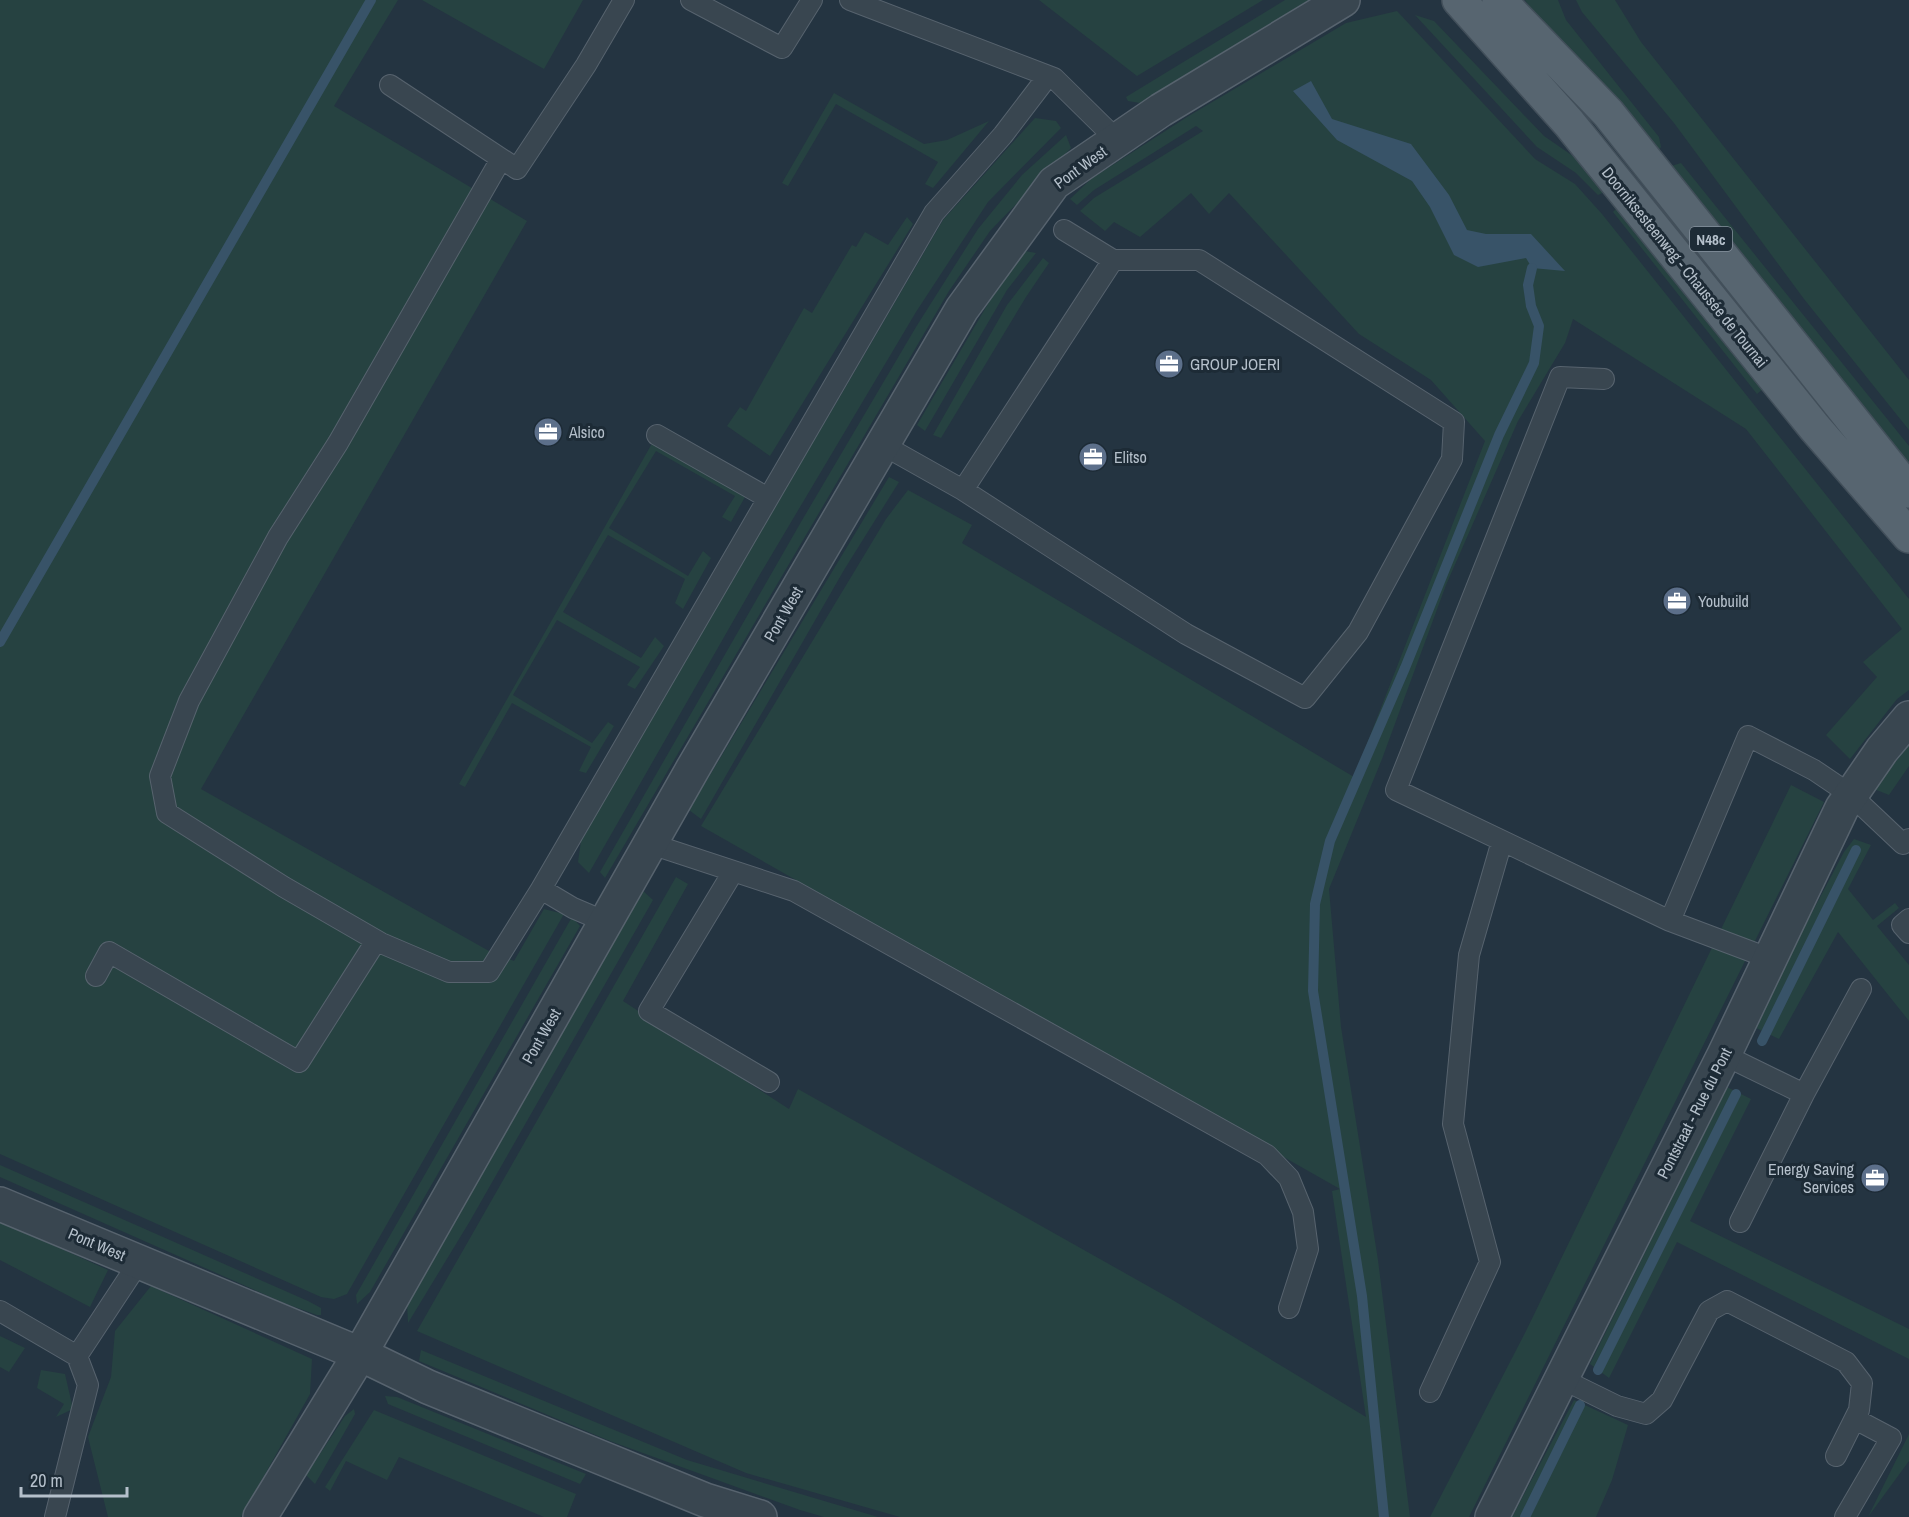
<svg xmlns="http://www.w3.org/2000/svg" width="1909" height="1517" font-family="'Archivo Narrow',sans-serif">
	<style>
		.green { fill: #264241 }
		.water { fill: #385368 }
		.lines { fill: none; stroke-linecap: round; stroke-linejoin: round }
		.stream { stroke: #385368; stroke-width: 10 }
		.service-casing { stroke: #57636e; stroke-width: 22 }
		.minor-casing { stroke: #57636e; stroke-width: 36 }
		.primary-casing { stroke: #424f5a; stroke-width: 36 }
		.service { stroke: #394650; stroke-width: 20 }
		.minor { stroke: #394650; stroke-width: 33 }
		.primary { stroke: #576570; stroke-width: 33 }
		.labels { text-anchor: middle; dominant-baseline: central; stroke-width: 6; stroke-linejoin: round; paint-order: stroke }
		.shield { fill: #1d2b36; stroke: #87939e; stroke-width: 1.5 }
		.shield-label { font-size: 15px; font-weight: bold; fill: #b5c0cb }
		.street-label { font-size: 16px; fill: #b5c0cb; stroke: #1d2b36 }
		.poi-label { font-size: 16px; fill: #b5c0cb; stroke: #1d2b36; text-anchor: start }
	</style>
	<rect width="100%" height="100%" fill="#243441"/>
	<!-- green -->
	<path class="green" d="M 0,0 L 398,0 L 334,106 L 527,221 L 201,789 L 489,951 L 514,961 L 544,909 L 564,914 L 347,1294 L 334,1299 L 321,1297 L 0,1154 Z
		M 422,0 L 583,0 L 544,69 Z
		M 1039,0 L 1263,0 L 1137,76 Z
		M 1285,0 L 1309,0 L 1140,103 L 1128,101 L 1126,97 Z
		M 1525,0 L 1558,0 L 1566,20 L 1659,137 L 1661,147 L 1654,156 L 1543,27 Z
		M 1576,0 L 1615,0 L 1641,42 L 1909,380 L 1909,430 L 1804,299 L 1674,123 L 1582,12 Z
		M 1397,11 L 1535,159 L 1575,184 L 1602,214 L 1909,599 L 1909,690 L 1897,699 L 1850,759 L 1826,735 L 1877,677 L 1863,662 L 1902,629 L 1746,429 L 1573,319 L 1565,343 L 1518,421 L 1446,585 L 1382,759 L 1329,889 L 1341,1027 L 1378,1260 L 1410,1517 L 900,1517 L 746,1473 L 417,1331 L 676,877 L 688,884 L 623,1001 L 789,1109 L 798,1089 L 1171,1299 L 1366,1417 L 1332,1191 L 1340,1189 L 701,826 L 886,519 L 908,490 L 972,525 L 962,543 L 1354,777 L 1485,441 L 1431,380 L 1359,334 L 1229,193 L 1209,214 L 1191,193 L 1140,237 L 1114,222 L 1105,231 L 1080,211 L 1094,198 L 1203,131 L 1196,126 L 1094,190 L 1077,205 L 1070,199 L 1091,179 L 1187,117 L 1346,23 Z
		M 1415,15 L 1434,21 L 1544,136 L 1586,165 L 1611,189 L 1598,195 L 1576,173 L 1537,147 Z
		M 834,93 L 924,144 L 947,140 L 989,121 L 933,188 L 925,184 L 938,162 L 836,104 L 788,186 L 782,183 Z
		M 1035,118 L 1056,121 L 1061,128 L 988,202 L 916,312 L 759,576 L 589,873 L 578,862 L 581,841 L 693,639 L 831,412 L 943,220 Z
		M 1066,135 L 1071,148 L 990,231 L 949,291 L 605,878 L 600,872 L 801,522 L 916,327 L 978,229 L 1022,175 Z
		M 1681,163 L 1909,446 L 1909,469 L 1665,168 Z
		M 1621,204 L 1770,383 L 1757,394 L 1613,212 Z
		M 907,217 L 913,224 L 770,456 L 727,426 L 740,407 L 746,411 L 804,308 L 812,313 L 852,245 L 856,247 L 865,232 L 888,245 Z
		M 1025,251 L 1036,253 L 1007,290 L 925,431 L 917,425 L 1006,273 Z
		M 1043,258 L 1049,263 L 1026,297 L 941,438 L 933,435 L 1007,305 Z
		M 654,440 L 745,497 L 731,522 L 722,517 L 735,496 L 656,451 L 609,528 L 688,576 L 703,551 L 711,558 L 683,609 L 675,603 L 685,579 L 608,535 L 563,612 L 641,658 L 655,637 L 664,646 L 635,689 L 627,685 L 640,667 L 557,620 L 513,695 L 592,743 L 608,722 L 614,726 L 586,773 L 579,771 L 591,747 L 512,703 L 465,787 L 459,784 Z
		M 889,477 L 899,482 L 844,570 L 701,819 L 689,810 Z
		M 1909,745 L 1909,766 L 1889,795 L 1874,789 Z
		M 1791,785 L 1824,802 L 1469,1517 L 1430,1517 L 1526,1331 Z
		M 1854,839 L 1871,845 L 1848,889 L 1873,920 L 1895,903 L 1899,908 L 1877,926 L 1909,965 L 1909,1021 L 1838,932 L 1779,1039 L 1752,1026 L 1844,852 Z
		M 641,889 L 653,900 L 470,1221 L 408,1323 L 407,1302 Z
		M 572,917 L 580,926 L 370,1292 L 357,1304 L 356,1295 Z
		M 1727,1087 L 1751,1099 L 1690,1221 L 1909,1329 L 1909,1359 L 1677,1242 L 1609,1378 L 1590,1364 Z
		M 0,1165 L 308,1301 L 321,1308 L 321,1315 L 317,1315 L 284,1303 L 0,1177 Z
		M 0,1221 L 108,1270 L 90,1307 L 0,1260 Z
		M 151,1286 L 312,1359 L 310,1394 L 241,1517 L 108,1517 L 88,1437 L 111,1377 L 115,1331 Z
		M 0,1336 L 25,1348 L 9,1372 L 0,1367 Z
		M 421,1350 L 687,1460 L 878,1517 L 824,1517 L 800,1510 L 610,1441 L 419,1361 Z
		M 41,1370 L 65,1374 L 73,1409 L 56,1417 L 64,1404 L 37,1388 Z
		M 385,1396 L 397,1397 L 586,1474 L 580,1484 L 388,1404 Z
		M 1574,1400 L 1628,1425 L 1612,1480 L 1596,1517 L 1512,1517 Z
		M 354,1409 L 355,1414 L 315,1484 L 306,1475 L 345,1416 Z
		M 374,1410 L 576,1494 L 567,1517 L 544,1517 L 399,1457 L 387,1480 L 346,1461 L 330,1491 L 325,1487 Z
		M 1909,1434 L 1909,1461 L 1868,1517 Z"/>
	<!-- water -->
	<path class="water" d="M 1311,81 L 1332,119 L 1411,144 L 1449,195 L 1467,230 L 1486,234 L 1531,234 L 1565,271 L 1532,268 L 1526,258 L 1478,267 L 1454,255 L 1430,207 L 1412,181 L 1337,140 L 1293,91 Z"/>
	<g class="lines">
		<!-- stream -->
		<path class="stream" d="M 0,642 L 371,0
			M 1762,1041 L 1856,850
			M 1598,1370 L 1736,1094
			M 1384,1517 L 1362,1296 L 1313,991 L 1315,904 L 1330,841 L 1405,668 L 1499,435 L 1534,363 L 1539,326 L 1531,306 L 1528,285 L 1532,268
			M 1525,1517 L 1580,1405"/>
		<!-- service casing -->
		<g class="service-casing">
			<path id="service" d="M 691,0 L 782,48 L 812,0
				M 850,0 L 1054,78 L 1117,140
				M 390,85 L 517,169 L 586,65 L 624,0
				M 501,159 L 338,443 L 278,537 L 189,701 L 160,776 L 167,813 L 284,887 L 381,943 L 449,972 L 489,972 L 541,889
				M 1604,379 L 1560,377 L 1396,790 L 1670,921 L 1748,736 L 1814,770 L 1851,795 L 1903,844 L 1909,839
				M 657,435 L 768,498
				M 883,445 L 963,490 L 1113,260 L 1064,230
				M 963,490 L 1186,634 L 1305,698 L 1358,632 L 1452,459 L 1454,422 L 1199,260 L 1113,260
				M 651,844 L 794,891 L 1267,1155 L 1289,1178 L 1303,1212 L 1308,1249 L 1289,1308
				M 733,872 L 649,1011 L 769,1082
				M 1909,919 L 1902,925 L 1909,933
				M 1670,921 L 1771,959
				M 606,922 L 573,908 L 541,889 L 934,213 L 1003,135 L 1048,76
				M 96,976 L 109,952 L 299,1062 L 376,941
				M 1724,1055 L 1804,1094 L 1740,1222
				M 1804,1094 L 1861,989
				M 0,1311 L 77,1356 L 139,1262
				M 1560,1378 L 1617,1406 L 1646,1414 L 1662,1400 L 1709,1311 L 1727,1301 L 1846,1362 L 1862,1383 L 1859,1410 L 1836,1456
				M 1430,1392 L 1490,1262 L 1453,1124 L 1469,955 L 1502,841
				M 55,1517 L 88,1385 L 77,1356
				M 1845,1517 L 1891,1438 L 1855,1419"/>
		</g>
		<!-- minor casing -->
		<g class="minor-casing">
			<path id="minor" d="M 0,1204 L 360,1354 L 260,1517
				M 760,1517 L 705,1500 L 428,1387 L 360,1354 L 692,770 L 962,309 L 1054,183 L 1161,110 L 1343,0
				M 1492,1517 L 1724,1055 L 1842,808 L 1882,750 L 1909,718"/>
		</g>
		<!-- primary casing -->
		<g class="primary-casing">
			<path id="primary" d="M 1459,0 L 1569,123 L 1815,428 L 1909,536
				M 1499,0 L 1608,113 L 1909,491"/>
		</g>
		<!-- service -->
		<use href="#service" class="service"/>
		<!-- minor -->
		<use href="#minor" class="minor"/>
		<!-- primary -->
		<use href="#primary" class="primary"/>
	</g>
	<!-- icons -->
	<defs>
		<g id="office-disc" transform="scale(1.5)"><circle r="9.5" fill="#5c6f8a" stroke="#1d2b36"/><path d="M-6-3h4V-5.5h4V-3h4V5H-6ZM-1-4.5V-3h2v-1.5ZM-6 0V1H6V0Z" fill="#fff"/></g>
	</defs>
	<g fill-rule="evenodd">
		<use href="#office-disc" x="1169" y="364"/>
		<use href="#office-disc" x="548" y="432"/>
		<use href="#office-disc" x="1093" y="457"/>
		<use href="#office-disc" x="1677" y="601"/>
		<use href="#office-disc" x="1875" y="1178"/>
	</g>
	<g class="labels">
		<!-- shield labels -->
		<rect class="shield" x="1690" y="227" width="42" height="24" rx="4.5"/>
		<g class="shield-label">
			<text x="1711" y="239">N48c</text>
		</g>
		<!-- street labels -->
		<g class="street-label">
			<text transform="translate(1080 167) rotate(-36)">Pont West</text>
			<text transform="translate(1685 267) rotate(51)">Doorniksesteenweg - Chaussée de Tournai</text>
			<text transform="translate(783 614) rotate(-60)">Pont West</text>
			<text transform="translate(541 1036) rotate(-60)">Pont West</text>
			<text transform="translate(1694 1113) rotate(-63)">Pontstraat - Rue du Pont</text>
			<text transform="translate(97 1244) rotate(23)">Pont West</text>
		</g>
		<!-- poi labels -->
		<g class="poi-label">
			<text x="1190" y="364">GROUP JOERI</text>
			<text x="569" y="432">Alsico</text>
			<text x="1114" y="457">Elitso</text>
			<text x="1698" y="601">Youbuild</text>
			<text x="1854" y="1169" text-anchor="end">Energy Saving<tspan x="1854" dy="18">Services</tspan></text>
		</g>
	</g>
	<!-- scale -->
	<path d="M21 1487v9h106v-9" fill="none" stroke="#b5c0cb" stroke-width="3"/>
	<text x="30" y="1487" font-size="18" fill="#b5c0cb" stroke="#1d2b36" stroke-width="4.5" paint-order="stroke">20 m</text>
</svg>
